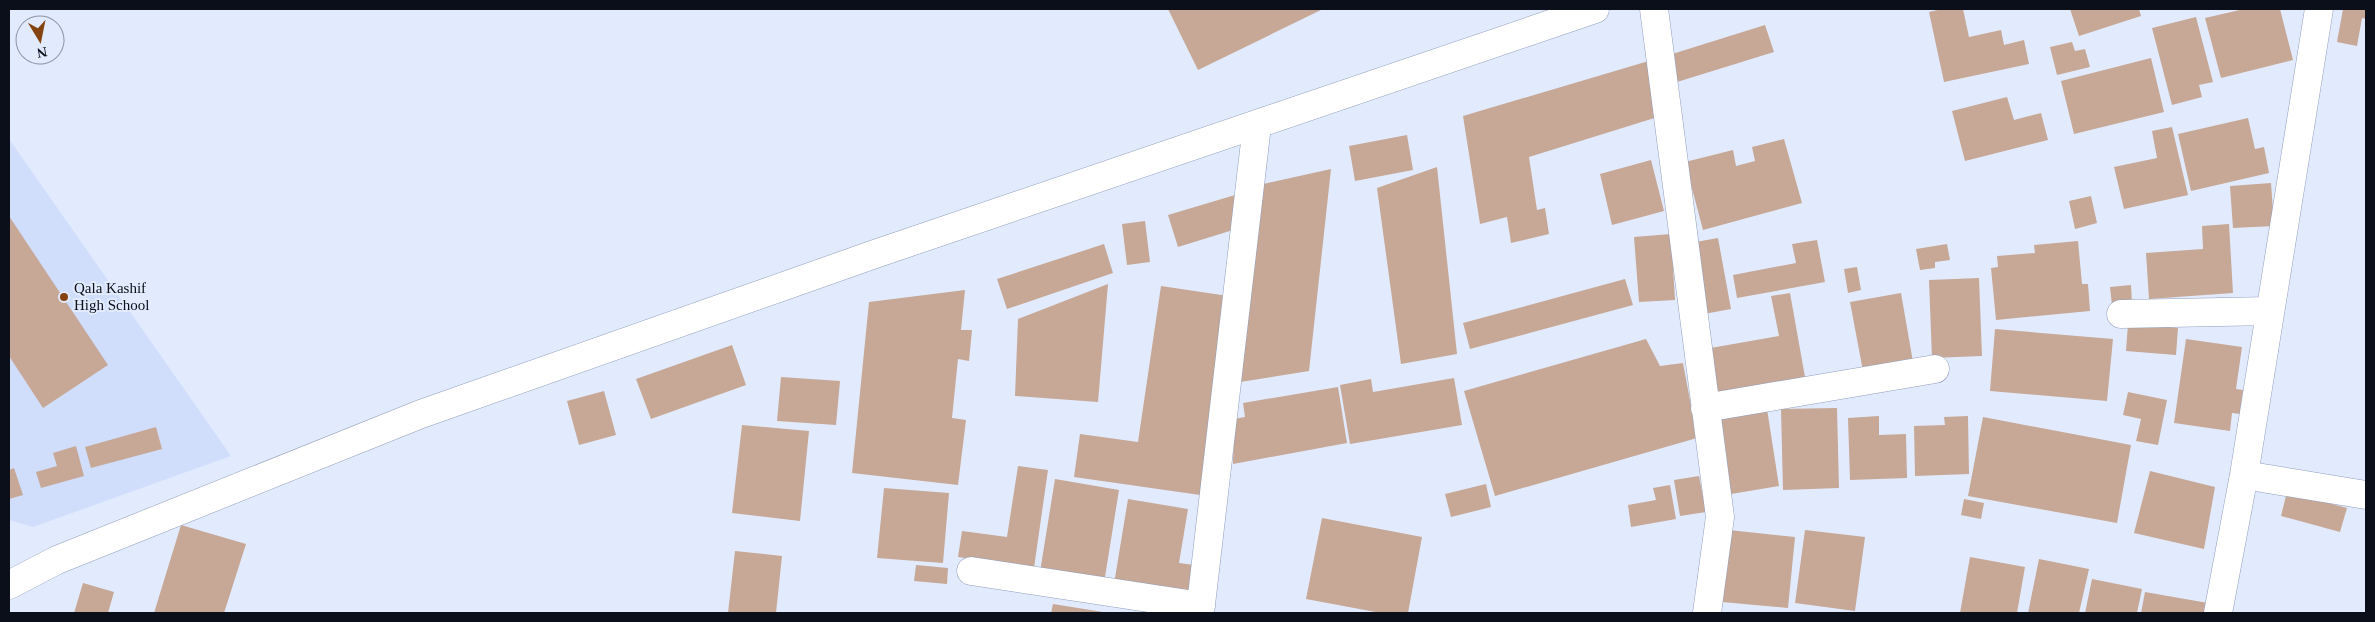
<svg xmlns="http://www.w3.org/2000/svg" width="2375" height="622" font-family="Georgia,serif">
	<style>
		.built { fill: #d0defc }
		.building { fill: #c7a795 }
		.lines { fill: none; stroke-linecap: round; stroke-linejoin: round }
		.street-casing { stroke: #909ebb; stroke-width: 29 }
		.secondary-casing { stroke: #909ebb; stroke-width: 29 }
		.street { stroke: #fff; stroke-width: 28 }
		.secondary { stroke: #fff; stroke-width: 28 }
		.poi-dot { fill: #854310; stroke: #e2ebfe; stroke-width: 2 }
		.labels { text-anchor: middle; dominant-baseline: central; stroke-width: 4; stroke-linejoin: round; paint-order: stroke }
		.poi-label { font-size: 15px; fill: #0a0f19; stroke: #e2ebfe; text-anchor: start }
	</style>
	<rect width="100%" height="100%" fill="#e2ebfe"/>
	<!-- built -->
	<path class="built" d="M 9,139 L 231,456 L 33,527 L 9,520 Z"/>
	<!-- building -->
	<path class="building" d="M 1168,9 L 1323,9 L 1198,70 Z
		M 1942,9 L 1963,9 L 1969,37 L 2001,30 L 2004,45 L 2024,40 L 2029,64 L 1944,82 L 1929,12 Z
		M 2070,9 L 2139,9 L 2141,16 L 2079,36 Z
		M 2244,9 L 2280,9 L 2293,60 L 2221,78 L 2205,18 Z
		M 2343,9 L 2366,9 L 2366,19 L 2362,18 L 2357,46 L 2337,42 Z
		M 2196,17 L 2213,82 L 2199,85 L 2202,97 L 2172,105 L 2152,28 Z
		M 1765,25 L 1774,52 L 1677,82 L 1669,55 Z
		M 2072,42 L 2075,51 L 2085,49 L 2090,67 L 2057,75 L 2050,47 Z
		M 2151,58 L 2164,112 L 2074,134 L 2061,81 Z
		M 1652,60 L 1661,116 L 1529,157 L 1537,210 L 1545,208 L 1549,234 L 1511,243 L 1507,217 L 1480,224 L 1463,116 Z
		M 2007,97 L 2014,120 L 2041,113 L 2048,140 L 1965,161 L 1952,111 Z
		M 2248,118 L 2255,149 L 2264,147 L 2269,173 L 2191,191 L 2178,134 Z
		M 2172,127 L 2188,195 L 2124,209 L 2114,167 L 2157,158 L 2152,131 Z
		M 1407,135 L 1413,170 L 1355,181 L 1349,146 Z
		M 1784,139 L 1802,203 L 1703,230 L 1685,162 L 1733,150 L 1736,166 L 1755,161 L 1752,147 Z
		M 1651,160 L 1664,211 L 1612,225 L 1600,174 Z
		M 1437,167 L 1457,354 L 1401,364 L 1377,188 Z
		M 1331,169 L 1309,371 L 1240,382 L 1259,185 Z
		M 2271,183 L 2274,226 L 2233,228 L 2230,186 Z
		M 1235,195 L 1233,230 L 1178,247 L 1168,215 Z
		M 2091,196 L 2097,223 L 2075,229 L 2069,201 Z
		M 9,216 L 108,365 L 43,408 L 9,356 Z
		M 1145,221 L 1150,262 L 1127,265 L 1122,224 Z
		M 2229,224 L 2233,293 L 2149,299 L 2146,253 L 2203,249 L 2202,226 Z
		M 1671,234 L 1675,300 L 1639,302 L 1634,237 Z
		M 1718,238 L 1731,309 L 1704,314 L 1690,243 Z
		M 1817,240 L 1825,282 L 1737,298 L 1733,275 L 1796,263 L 1792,244 Z
		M 2078,241 L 2082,284 L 2088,284 L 2090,311 L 1996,320 L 1991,268 L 1998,267 L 1997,256 L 2035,253 L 2034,245 Z
		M 1104,244 L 1113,273 L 1007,309 L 997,279 Z
		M 1947,244 L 1950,260 L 1935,262 L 1935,268 L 1920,270 L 1916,249 Z
		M 1857,267 L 1861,290 L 1848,293 L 1844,269 Z
		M 1979,278 L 1982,356 L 1932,358 L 1929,280 Z
		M 1625,279 L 1633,305 L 1470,349 L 1463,323 Z
		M 1108,284 L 1098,402 L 1015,396 L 1018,319 Z
		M 2131,285 L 2132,304 L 2112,305 L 2110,287 Z
		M 1161,286 L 1228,296 L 1200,495 L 1074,477 L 1080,434 L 1138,442 Z
		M 965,290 L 961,330 L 972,330 L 969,361 L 958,359 L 952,418 L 966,420 L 958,485 L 852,473 L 869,302 Z
		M 1790,293 L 1805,377 L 1713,393 L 1705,349 L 1779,336 L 1771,296 Z
		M 1901,293 L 1913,362 L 1863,371 L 1850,302 Z
		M 2128,324 L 2178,328 L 2176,355 L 2126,351 Z
		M 1995,329 L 2113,339 L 2107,401 L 1990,391 Z
		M 1646,339 L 1660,366 L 1683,363 L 1697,438 L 1495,496 L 1464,391 Z
		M 2186,339 L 2242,347 L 2236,389 L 2243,390 L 2240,414 L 2232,413 L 2230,431 L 2174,423 Z
		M 732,345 L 746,385 L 651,419 L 636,379 Z
		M 781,377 L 840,381 L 836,425 L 777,421 Z
		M 1454,378 L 1462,425 L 1350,444 L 1340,385 L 1371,379 L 1373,392 Z
		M 1338,387 L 1347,443 L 1233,464 L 1234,419 L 1245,417 L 1243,403 Z
		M 604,391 L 616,435 L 579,445 L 567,401 Z
		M 2128,392 L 2167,400 L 2158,445 L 2136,441 L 2141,419 L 2123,415 Z
		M 1837,408 L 1839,488 L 1783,490 L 1781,409 Z
		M 1767,409 L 1779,486 L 1731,494 L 1719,416 Z
		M 1879,416 L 1879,435 L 1906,434 L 1907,478 L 1850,480 L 1848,418 Z
		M 1968,416 L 1969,474 L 1915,476 L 1914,426 L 1945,425 L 1944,417 Z
		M 1983,417 L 2131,445 L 2117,523 L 1968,496 Z
		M 742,425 L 809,431 L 800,521 L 732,513 Z
		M 156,427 L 162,449 L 91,468 L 85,447 Z
		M 76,446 L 84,476 L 41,488 L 36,472 L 57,466 L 53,453 Z
		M 1018,466 L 1048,470 L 1034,568 L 958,557 L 962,531 L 1007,537 Z
		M 14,468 L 23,495 L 9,499 L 9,470 Z
		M 2150,471 L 2215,487 L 2204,549 L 2134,533 Z
		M 1699,476 L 1706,512 L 1680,516 L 1674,480 Z
		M 1055,479 L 1119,490 L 1104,583 L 1040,572 Z
		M 1486,484 L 1491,507 L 1451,517 L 1445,494 Z
		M 1670,485 L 1676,519 L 1631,527 L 1628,505 L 1656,500 L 1653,488 Z
		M 884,488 L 949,493 L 943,563 L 877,558 Z
		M 2287,492 L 2347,508 L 2340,532 L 2281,516 Z
		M 1128,499 L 1188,509 L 1179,563 L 1194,565 L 1189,596 L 1114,584 Z
		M 1964,499 L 1984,503 L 1981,519 L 1961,515 Z
		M 1322,518 L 1422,537 L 1408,613 L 1381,613 L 1306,599 Z
		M 181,525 L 246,544 L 224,613 L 154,613 Z
		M 1729,530 L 1795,537 L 1788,608 L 1722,602 Z
		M 1805,530 L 1865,537 L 1855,611 L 1795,603 Z
		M 735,551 L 782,556 L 776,613 L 728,613 Z
		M 1970,557 L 2025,567 L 2017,613 L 1960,613 Z
		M 2039,559 L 2089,569 L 2079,613 L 2028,613 Z
		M 916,565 L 948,568 L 947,584 L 914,581 Z
		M 2092,579 L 2142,589 L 2137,613 L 2085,613 Z
		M 83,583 L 114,592 L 108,613 L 74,613 Z
		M 2145,592 L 2208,603 L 2206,613 L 2141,613 Z
		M 1053,604 L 1103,612 L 1103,613 L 1051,613 Z"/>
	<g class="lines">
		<!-- street casing -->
		<g class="street-casing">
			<path id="street" d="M 1654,9 L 1720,517 L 1707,613
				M 2121,314 L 2270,311
				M 1705,408 L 1935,369
				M 2244,475 L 2366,495
				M 971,571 L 1201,606
				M 1200,613 L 1257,125
				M 2218,613 L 2244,475 L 2319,9"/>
		</g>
		<!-- secondary casing -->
		<g class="secondary-casing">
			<path id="secondary" d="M 9,585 L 57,560 L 421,414 L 875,254 L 1595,9"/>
		</g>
		<!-- street -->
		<use href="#street" class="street"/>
		<!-- secondary -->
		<use href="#secondary" class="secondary"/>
	</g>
	<!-- markers -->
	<circle class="poi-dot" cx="64" cy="297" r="5"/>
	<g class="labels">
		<!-- poi labels -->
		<g class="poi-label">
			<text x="74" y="288">Qala Kashif<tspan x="74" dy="17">High School</tspan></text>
		</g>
	</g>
	<!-- border -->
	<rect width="2375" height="622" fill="none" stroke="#0a0f19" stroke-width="20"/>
	<!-- north arrow -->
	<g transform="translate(40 40) rotate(170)"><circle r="24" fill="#e2ebfe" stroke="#8c93a2"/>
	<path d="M0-4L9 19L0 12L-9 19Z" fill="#854310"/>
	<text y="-8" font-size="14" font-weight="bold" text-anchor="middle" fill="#0a0f19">N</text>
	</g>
</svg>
